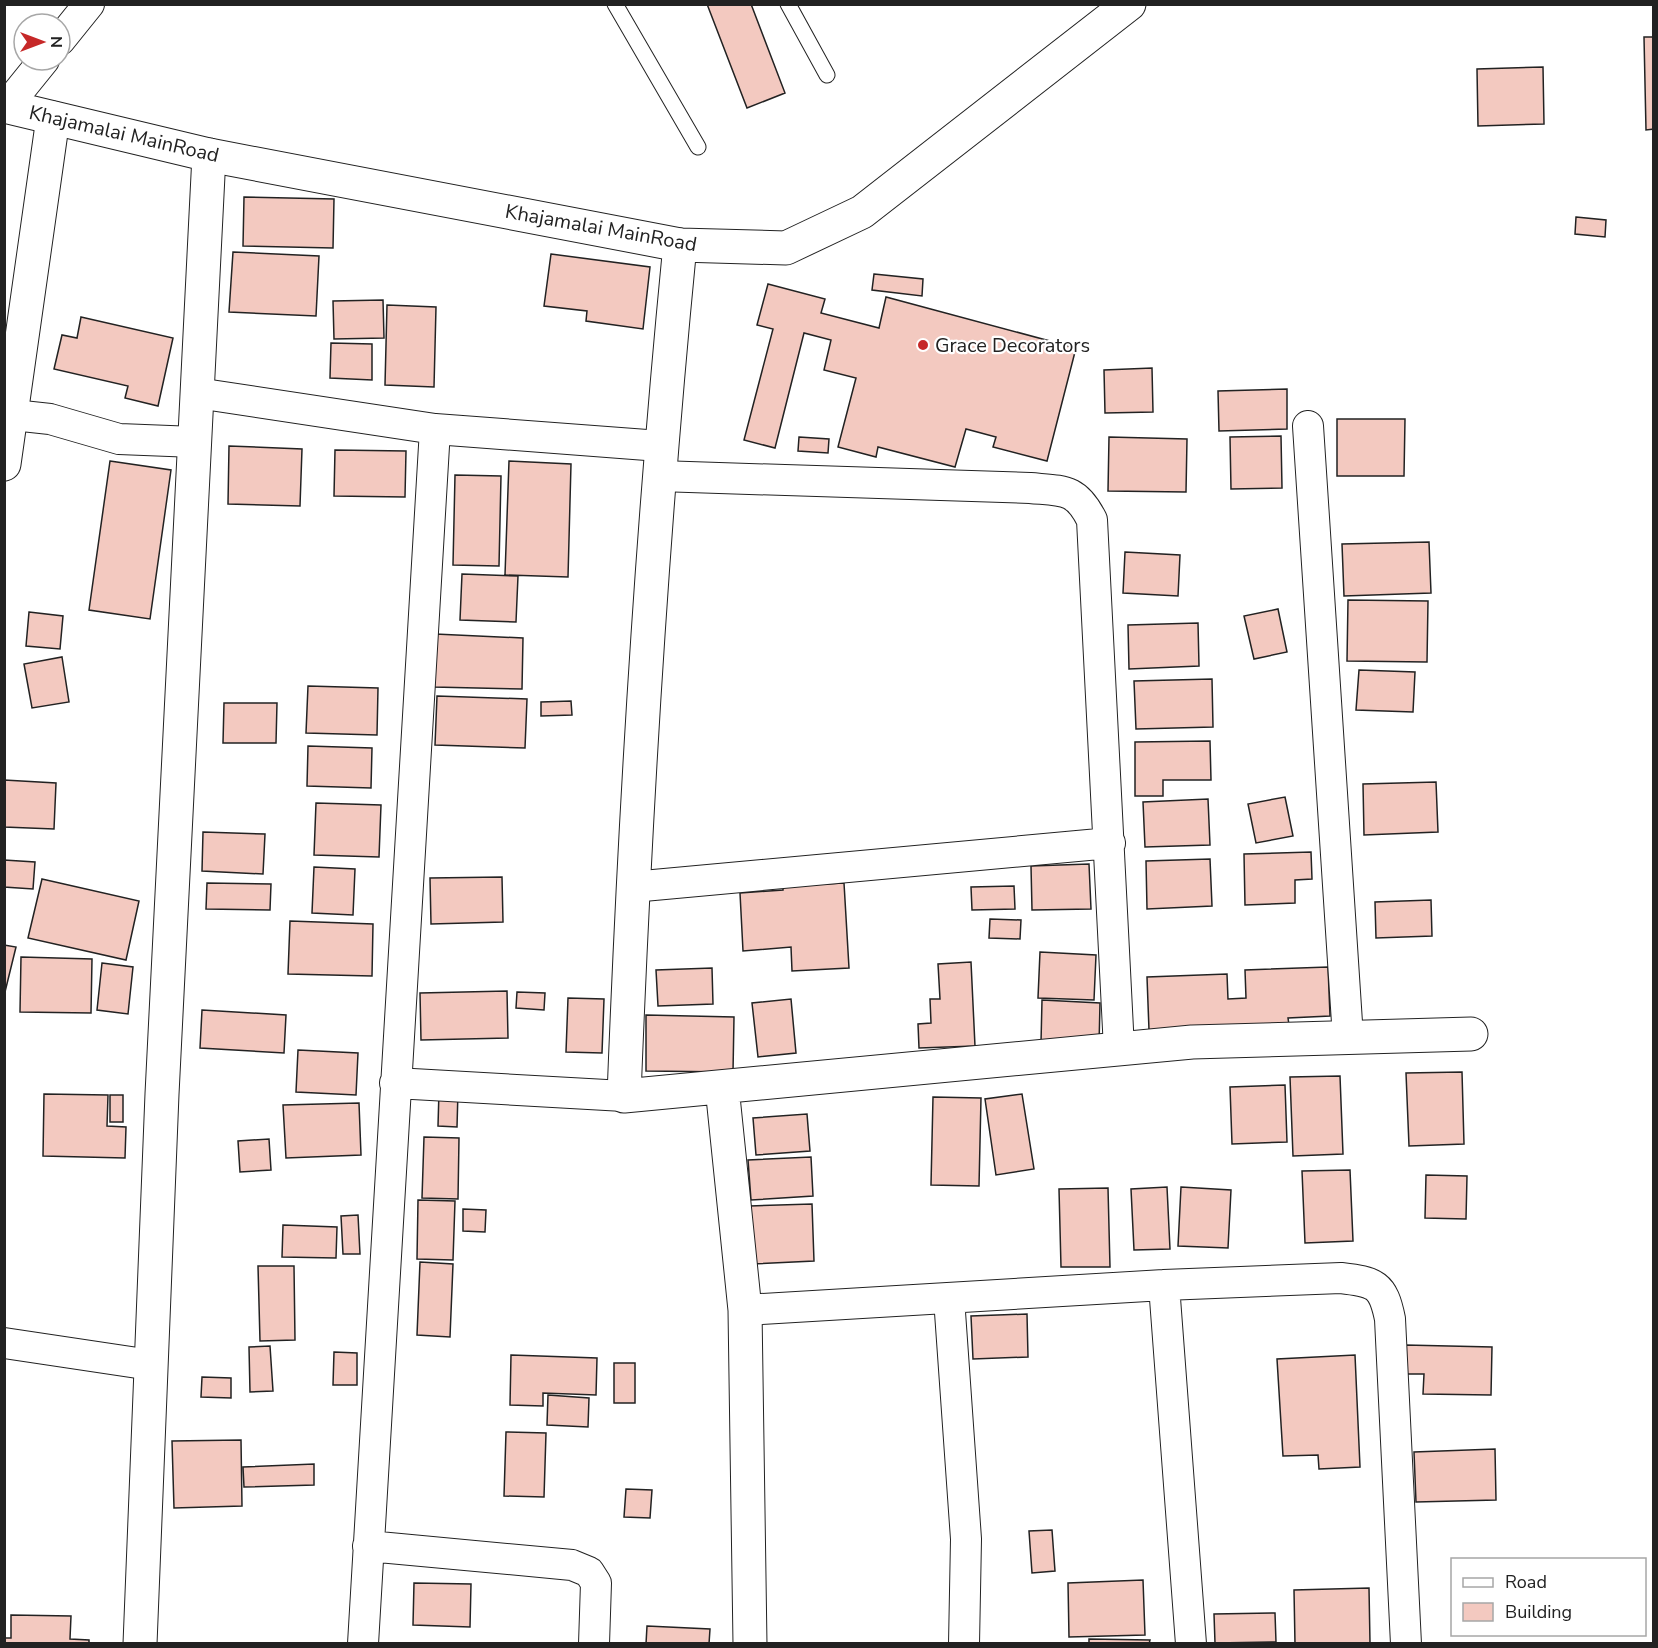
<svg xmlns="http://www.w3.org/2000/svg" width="1658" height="1648" font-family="'Nunito Sans',sans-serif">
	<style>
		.building { fill: #f3c9c0; stroke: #222; stroke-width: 1.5 }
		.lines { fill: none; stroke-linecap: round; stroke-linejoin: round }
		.service-casing { stroke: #222; stroke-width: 17 }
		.minor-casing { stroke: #222; stroke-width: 32 }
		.tertiary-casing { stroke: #222; stroke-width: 35 }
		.secondary-casing { stroke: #222; stroke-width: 35 }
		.service { stroke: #fff; stroke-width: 15 }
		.minor { stroke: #fff; stroke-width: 30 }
		.tertiary { stroke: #fff; stroke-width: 33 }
		.secondary { stroke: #fff; stroke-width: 33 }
		.poi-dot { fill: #c62828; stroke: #fff; stroke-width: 2 }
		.labels { text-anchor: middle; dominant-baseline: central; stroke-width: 4.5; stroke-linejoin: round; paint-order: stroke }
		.street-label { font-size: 20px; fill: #222; stroke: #fff }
		.poi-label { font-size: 20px; fill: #222; stroke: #fff; text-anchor: start }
	</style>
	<rect width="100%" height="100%" fill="#fff"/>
	<!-- building -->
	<path class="building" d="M 707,4 L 751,4 L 785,93 L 747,108 Z
		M 1644,37 L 1654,37 L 1654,129 L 1646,130 Z
		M 1543,67 L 1544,124 L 1478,126 L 1477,69 Z
		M 244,197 L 334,199 L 333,248 L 243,246 Z
		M 1576,217 L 1606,220 L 1605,237 L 1575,234 Z
		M 233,252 L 319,256 L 316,316 L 229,312 Z
		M 551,254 L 650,267 L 643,329 L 586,321 L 587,311 L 544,306 Z
		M 874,274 L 923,279 L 922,296 L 872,290 Z
		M 768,284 L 825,299 L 821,313 L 879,328 L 886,297 L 1076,348 L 1047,461 L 993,447 L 996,437 L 966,429 L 955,467 L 878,447 L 876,457 L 838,447 L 856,378 L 824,370 L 831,340 L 804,333 L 775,448 L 744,440 L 773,329 L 757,325 Z
		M 383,300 L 384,338 L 334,339 L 333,301 Z
		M 387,305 L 436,307 L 434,387 L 385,385 Z
		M 81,317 L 173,338 L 158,406 L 125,398 L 128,386 L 54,369 L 62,335 L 77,338 Z
		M 331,343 L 372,344 L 372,380 L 330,378 Z
		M 1152,368 L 1153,412 L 1105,413 L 1104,370 Z
		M 1287,389 L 1287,429 L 1219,431 L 1218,391 Z
		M 1337,419 L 1405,419 L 1404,476 L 1337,476 Z
		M 1281,436 L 1282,488 L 1231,489 L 1230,437 Z
		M 799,437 L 829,439 L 828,453 L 798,451 Z
		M 1109,437 L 1187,439 L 1186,492 L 1108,491 Z
		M 229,446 L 302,449 L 300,506 L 228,504 Z
		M 335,450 L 406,451 L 405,497 L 334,496 Z
		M 110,461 L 171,470 L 150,619 L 89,610 Z
		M 509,461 L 571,464 L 568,577 L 505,575 Z
		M 455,475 L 501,476 L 499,566 L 453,565 Z
		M 1429,542 L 1431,593 L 1344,596 L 1342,544 Z
		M 1125,552 L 1180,555 L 1178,596 L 1123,593 Z
		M 462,574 L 518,576 L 516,622 L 460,620 Z
		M 1348,600 L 1428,601 L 1427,662 L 1347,661 Z
		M 1278,609 L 1287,652 L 1254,659 L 1244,616 Z
		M 29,612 L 63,616 L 60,649 L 26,646 Z
		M 1198,623 L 1199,666 L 1129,669 L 1128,625 Z
		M 435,634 L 523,638 L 522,689 L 433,687 Z
		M 62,657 L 69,702 L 32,708 L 24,664 Z
		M 1359,670 L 1415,672 L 1413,712 L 1356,710 Z
		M 1212,679 L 1213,727 L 1136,729 L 1134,681 Z
		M 308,686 L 378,688 L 377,735 L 306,733 Z
		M 437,696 L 527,699 L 525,748 L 435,745 Z
		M 571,701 L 572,715 L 541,716 L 541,702 Z
		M 224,703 L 277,703 L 276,743 L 223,743 Z
		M 1210,741 L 1211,780 L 1163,780 L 1163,796 L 1135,796 L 1135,742 Z
		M 308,746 L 372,748 L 371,788 L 307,786 Z
		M 4,780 L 56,783 L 54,829 L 4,827 Z
		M 1436,782 L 1438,832 L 1364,835 L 1363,784 Z
		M 1285,797 L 1293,836 L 1256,843 L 1248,804 Z
		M 1208,799 L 1210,845 L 1145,847 L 1143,802 Z
		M 316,803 L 381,805 L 379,857 L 314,855 Z
		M 203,832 L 265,834 L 263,874 L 202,871 Z
		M 1311,852 L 1312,879 L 1295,880 L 1295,903 L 1245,905 L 1244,854 Z
		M 1210,859 L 1212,906 L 1147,909 L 1146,861 Z
		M 4,860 L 35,862 L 33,889 L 4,887 Z
		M 1089,864 L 1091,909 L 1032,910 L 1031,866 Z
		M 314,867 L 355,869 L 353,915 L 312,913 Z
		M 502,877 L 503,922 L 431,924 L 430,878 Z
		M 42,879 L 139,901 L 126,960 L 28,938 Z
		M 207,883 L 271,884 L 270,910 L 206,909 Z
		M 844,883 L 849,968 L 792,971 L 791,947 L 743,951 L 740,893 L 783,890 L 783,886 Z
		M 1014,886 L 1015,909 L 972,910 L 971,887 Z
		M 1431,900 L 1432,936 L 1376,938 L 1375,902 Z
		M 990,919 L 1021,920 L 1020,939 L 989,938 Z
		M 290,921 L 373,924 L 372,976 L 288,974 Z
		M 4,945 L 16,947 L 4,996 Z
		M 1040,952 L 1096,955 L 1094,1000 L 1038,998 Z
		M 21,957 L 92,959 L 91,1013 L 20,1012 Z
		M 971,962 L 975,1046 L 919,1048 L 918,1024 L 931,1023 L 930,999 L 940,999 L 938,964 Z
		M 102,963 L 133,967 L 128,1014 L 97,1010 Z
		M 1328,967 L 1330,1016 L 1288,1018 L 1289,1025 L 1149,1030 L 1147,977 L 1227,974 L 1228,999 L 1246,998 L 1245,970 Z
		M 712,968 L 713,1004 L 658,1006 L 656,970 Z
		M 507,991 L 508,1038 L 421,1040 L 420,993 Z
		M 517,992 L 545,993 L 544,1010 L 516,1008 Z
		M 568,998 L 604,999 L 602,1053 L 566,1052 Z
		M 791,999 L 796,1053 L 758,1057 L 752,1003 Z
		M 1042,1000 L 1100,1003 L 1099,1045 L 1041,1043 Z
		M 202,1010 L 286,1015 L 284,1053 L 200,1048 Z
		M 646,1015 L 734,1017 L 733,1072 L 646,1071 Z
		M 298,1050 L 358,1053 L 356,1095 L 296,1092 Z
		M 1462,1072 L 1464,1144 L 1409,1146 L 1406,1073 Z
		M 1340,1076 L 1343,1154 L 1293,1156 L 1290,1077 Z
		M 1285,1085 L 1287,1142 L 1232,1144 L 1230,1087 Z
		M 439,1091 L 458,1091 L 457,1127 L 438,1126 Z
		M 44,1094 L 108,1095 L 107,1126 L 126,1127 L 125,1158 L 43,1156 Z
		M 1022,1094 L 1034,1169 L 996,1175 L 985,1099 Z
		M 110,1095 L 123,1095 L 123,1122 L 110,1122 Z
		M 933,1097 L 981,1098 L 979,1186 L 931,1185 Z
		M 359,1103 L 361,1155 L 286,1158 L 283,1105 Z
		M 807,1114 L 810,1151 L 756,1155 L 753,1118 Z
		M 424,1137 L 459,1138 L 458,1199 L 422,1198 Z
		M 269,1139 L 271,1170 L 240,1172 L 238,1141 Z
		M 811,1157 L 813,1196 L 751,1200 L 748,1160 Z
		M 1350,1170 L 1353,1241 L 1305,1243 L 1302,1171 Z
		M 1426,1175 L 1467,1176 L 1466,1219 L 1425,1218 Z
		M 1167,1187 L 1170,1249 L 1134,1250 L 1131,1189 Z
		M 1181,1187 L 1231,1190 L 1228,1248 L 1178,1246 Z
		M 1108,1188 L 1110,1267 L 1061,1267 L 1059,1189 Z
		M 418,1200 L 455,1201 L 453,1260 L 417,1259 Z
		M 812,1204 L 814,1261 L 751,1264 L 750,1206 Z
		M 463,1209 L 486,1210 L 485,1232 L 463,1231 Z
		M 358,1215 L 360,1254 L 343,1254 L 341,1216 Z
		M 283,1225 L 337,1227 L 336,1258 L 282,1257 Z
		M 420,1262 L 453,1264 L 450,1337 L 417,1335 Z
		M 258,1266 L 294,1266 L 295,1340 L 260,1341 Z
		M 1027,1314 L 1028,1357 L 973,1359 L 971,1316 Z
		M 1405,1345 L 1492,1347 L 1491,1395 L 1423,1394 L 1424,1374 L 1404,1374 Z
		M 270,1346 L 273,1391 L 250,1392 L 249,1347 Z
		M 334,1352 L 357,1353 L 357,1385 L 333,1385 Z
		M 511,1355 L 597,1358 L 596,1395 L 543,1393 L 543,1406 L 510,1405 Z
		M 1355,1355 L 1360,1467 L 1319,1469 L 1318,1455 L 1283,1456 L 1277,1359 Z
		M 614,1363 L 635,1363 L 635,1403 L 614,1403 Z
		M 202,1377 L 231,1378 L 231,1398 L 201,1397 Z
		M 548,1395 L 589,1398 L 588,1427 L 547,1425 Z
		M 506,1432 L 546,1433 L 544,1497 L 504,1496 Z
		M 241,1440 L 242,1506 L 174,1508 L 172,1441 Z
		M 1495,1449 L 1496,1500 L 1416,1502 L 1414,1452 Z
		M 314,1464 L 314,1485 L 244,1487 L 243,1467 Z
		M 626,1489 L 652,1490 L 650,1518 L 624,1517 Z
		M 1052,1530 L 1055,1571 L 1032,1573 L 1029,1531 Z
		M 1143,1580 L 1145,1635 L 1069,1637 L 1068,1583 Z
		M 414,1583 L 471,1584 L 470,1627 L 413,1625 Z
		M 1369,1588 L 1370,1643 L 1295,1644 L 1294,1590 Z
		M 1275,1613 L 1276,1642 L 1215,1643 L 1214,1614 Z
		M 11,1615 L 71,1616 L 70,1639 L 89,1640 L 89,1644 L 4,1644 L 4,1638 L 11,1638 Z
		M 647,1626 L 710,1629 L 709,1644 L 646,1644 Z
		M 1089,1639 L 1150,1640 L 1149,1644 L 1089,1644 Z"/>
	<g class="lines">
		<!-- service casing -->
		<g class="service-casing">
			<path id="service" d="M 615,4 L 698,147
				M 788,4 L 827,75"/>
		</g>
		<!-- minor casing -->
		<g class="minor-casing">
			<path id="minor" d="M 60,40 L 89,4
				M 6,107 L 44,60
				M 197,393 L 435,429 L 660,446
				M 4,414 L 50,419 L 119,439 L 195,442
				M 1308,426 L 1348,1038
				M 659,476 L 1030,488 C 1064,491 1076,488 1092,520 L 1119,1049
				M 632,887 L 1110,843
				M 395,1083 L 624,1096
				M 1164,1285 L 1191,1644
				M 949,1298 L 966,1539 L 964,1644
				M 745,1310 L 1164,1285 L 1341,1278 C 1375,1282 1383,1284 1390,1319 L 1406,1644
				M 4,1343 L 151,1365
				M 368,1546 L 572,1565 L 589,1572 L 596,1583 L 594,1644
				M 363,1644 L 435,429"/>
		</g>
		<!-- tertiary casing -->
		<g class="tertiary-casing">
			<path id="tertiary" d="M 680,245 C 652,528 635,812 624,1096 L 1192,1042 L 1471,1034
				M 4,464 L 53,118
				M 722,1087 L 745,1310 L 750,1644
				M 140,1644 L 162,1094 L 209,155"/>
		</g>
		<!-- secondary casing -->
		<g class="secondary-casing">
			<path id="secondary" d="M 4,106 L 209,155 L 680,245 L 786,248 L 862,212 L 1129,4"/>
		</g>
		<!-- service -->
		<use href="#service" class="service"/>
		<!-- minor -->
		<use href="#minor" class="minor"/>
		<!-- tertiary -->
		<use href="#tertiary" class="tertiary"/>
		<!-- secondary -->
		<use href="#secondary" class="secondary"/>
	</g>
	<!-- markers -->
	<circle class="poi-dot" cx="923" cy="345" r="6"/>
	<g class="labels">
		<!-- street labels -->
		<g class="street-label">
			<text transform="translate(124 134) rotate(13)">Khajamalai MainRoad</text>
			<text transform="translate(601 228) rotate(10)">Khajamalai MainRoad</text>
		</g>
		<!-- poi labels -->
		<g class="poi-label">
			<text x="935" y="345">Grace Decorators</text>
		</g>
	</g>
	<!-- border -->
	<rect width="1658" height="1648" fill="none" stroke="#222222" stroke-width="12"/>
	<!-- legend -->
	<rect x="1451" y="1558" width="195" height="78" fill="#ffffff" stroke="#a7a7a7" stroke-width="1.5"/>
	<rect x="1463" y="1578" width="30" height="9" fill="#ffffff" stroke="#a7a7a7" stroke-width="1.5"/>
	<text x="1505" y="1588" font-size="18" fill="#222222">Road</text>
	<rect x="1463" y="1603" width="30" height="18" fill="#f3c9c0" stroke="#a7a7a7" stroke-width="1.5"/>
	<text x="1505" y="1618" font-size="18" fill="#222222">Building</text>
	<!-- north arrow -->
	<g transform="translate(42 42) rotate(90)"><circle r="28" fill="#ffffff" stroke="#a7a7a7" stroke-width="1.5"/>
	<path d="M0-4.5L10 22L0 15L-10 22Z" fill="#c62828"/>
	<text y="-9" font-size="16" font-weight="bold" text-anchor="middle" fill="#222222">N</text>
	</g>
</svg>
